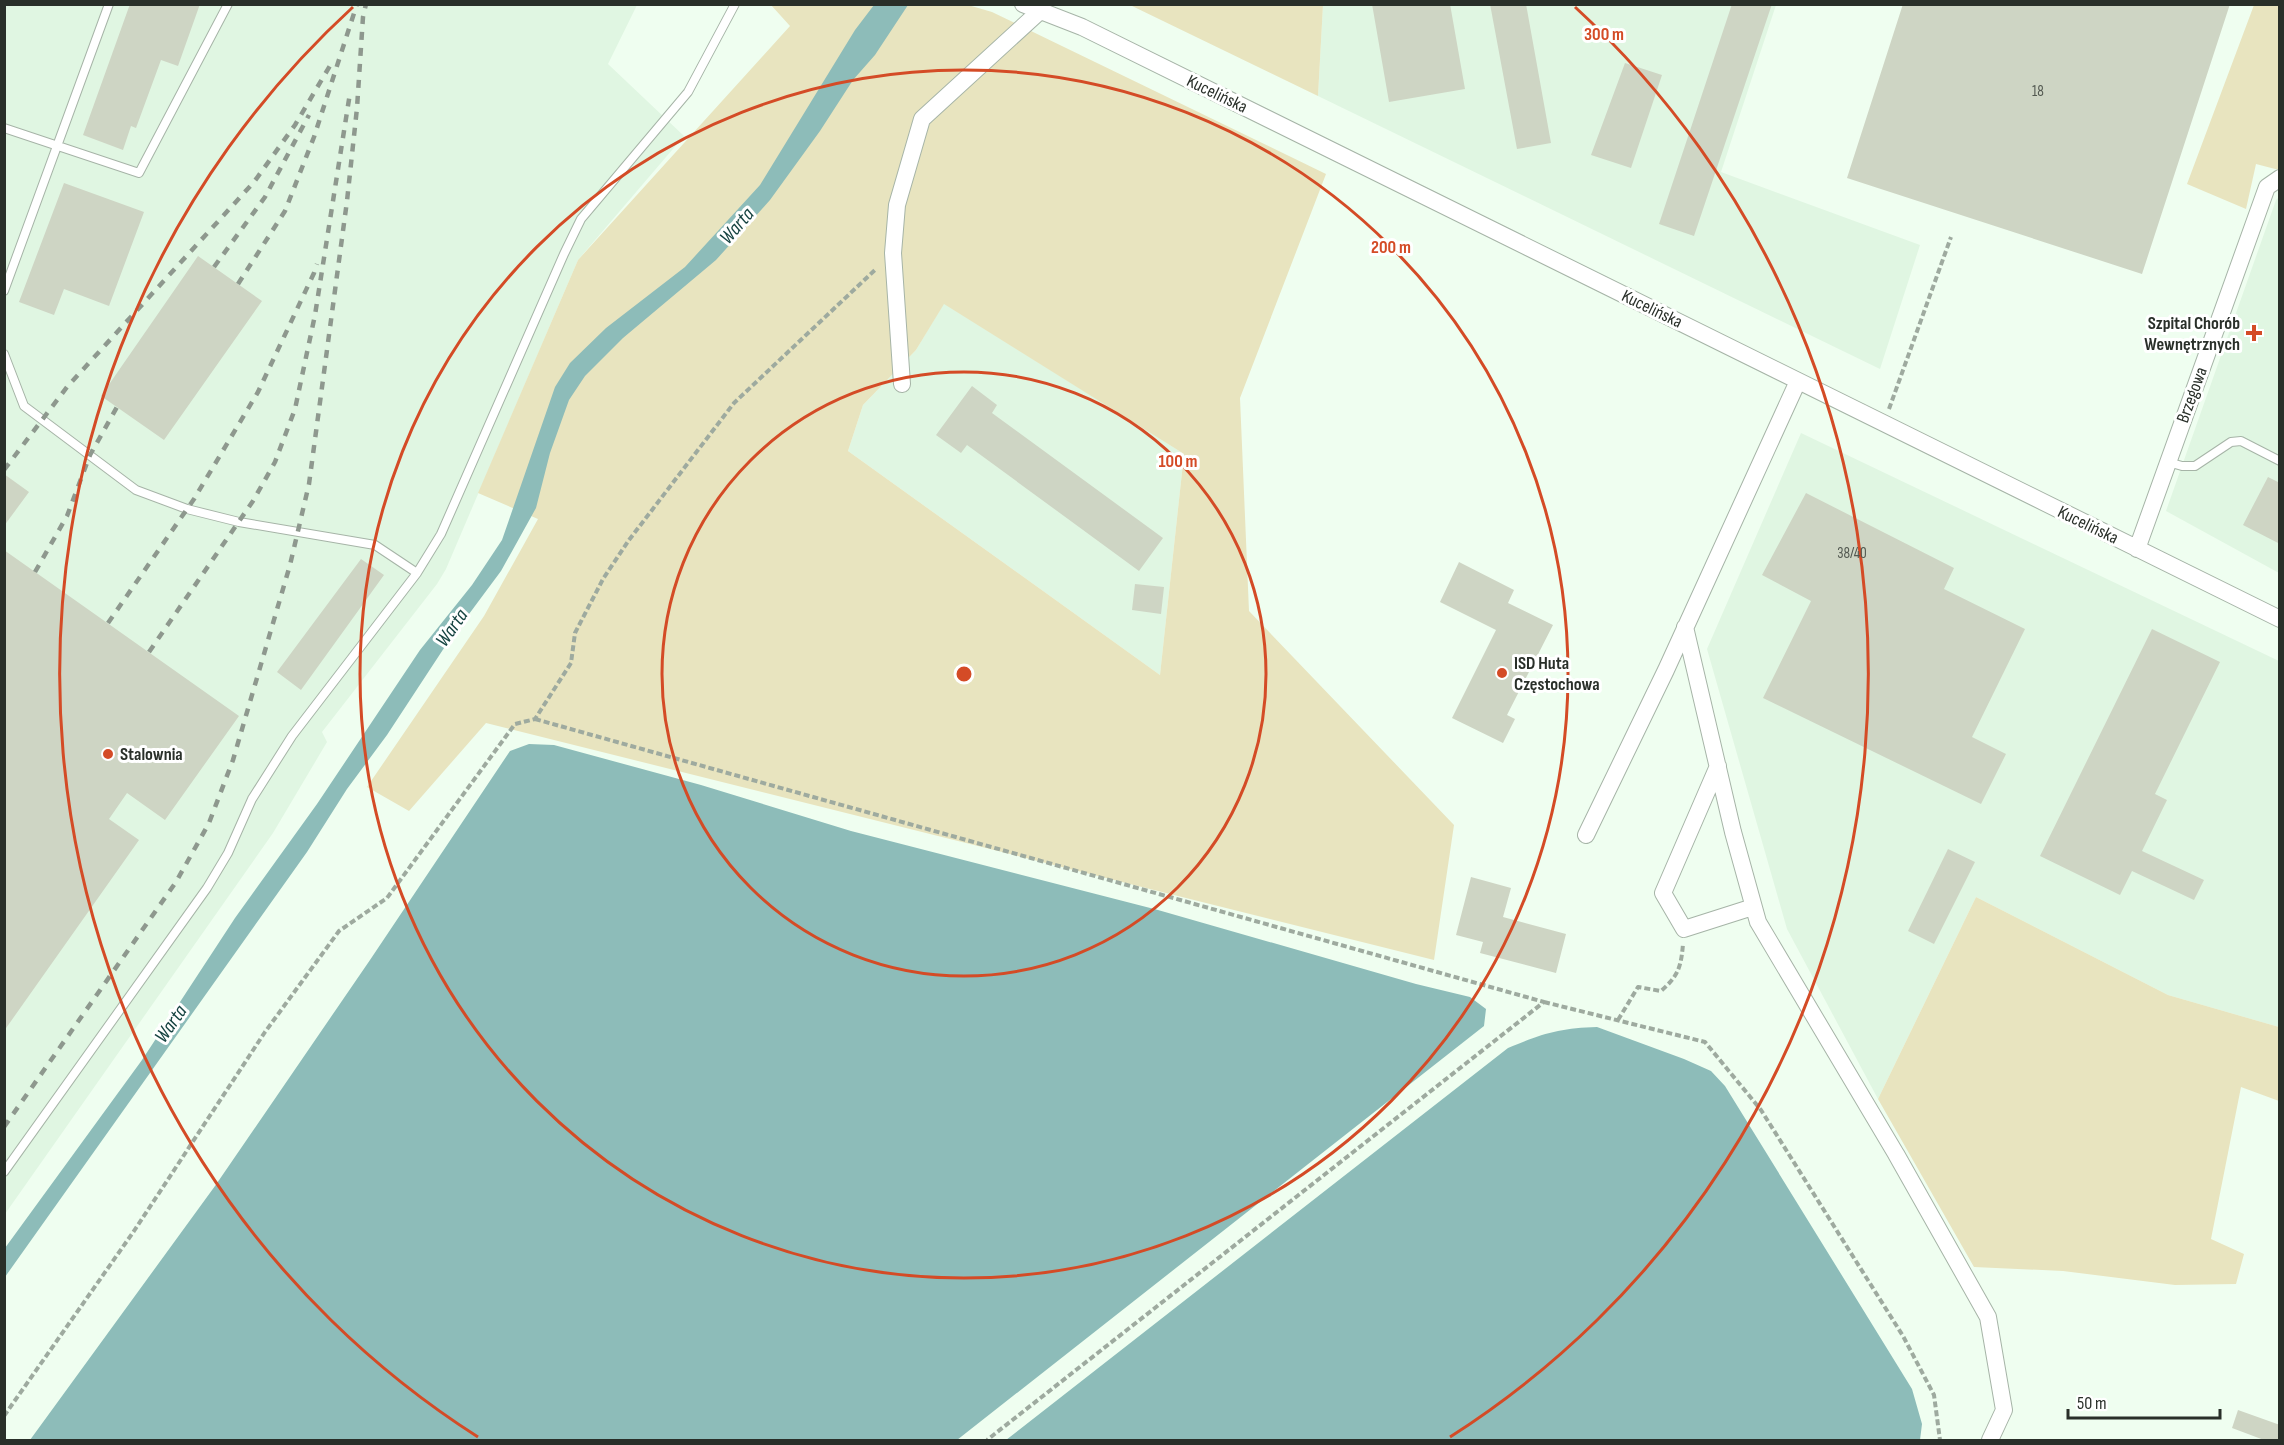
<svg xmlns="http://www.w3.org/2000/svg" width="2284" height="1445" font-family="'Sofia Sans Condensed',sans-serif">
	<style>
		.built { fill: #e0f6e2 }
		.green { fill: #e8e4bf; fill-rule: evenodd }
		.water { fill: #8dbcb9 }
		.building { fill: #ced5c4 }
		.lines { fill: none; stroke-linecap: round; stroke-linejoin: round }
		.service-casing { stroke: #a6b4a7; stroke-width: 10 }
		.minor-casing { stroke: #a6b4a7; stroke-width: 18 }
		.path { stroke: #9eaa9f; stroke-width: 4; stroke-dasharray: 6 3; stroke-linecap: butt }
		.service { stroke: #fff; stroke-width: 8 }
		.minor { stroke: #fff; stroke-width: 16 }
		.rail { stroke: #8e988e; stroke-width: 4.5; stroke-dasharray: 8 8; stroke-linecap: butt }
		.ring { fill: none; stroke: #d44b26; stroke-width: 3 }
		.poi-dot { fill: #d44b26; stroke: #fff; stroke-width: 2 }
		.labels { text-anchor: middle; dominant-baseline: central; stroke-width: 6; stroke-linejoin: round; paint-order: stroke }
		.number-label { font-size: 15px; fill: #525850 }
		.street-label { font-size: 18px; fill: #292f29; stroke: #fff }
		.poi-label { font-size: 18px; font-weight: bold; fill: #292f29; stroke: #fff; text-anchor: start }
		.water-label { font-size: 20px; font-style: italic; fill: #174442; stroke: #fff }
		.centre { fill: #d44b26; stroke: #fff; stroke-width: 3 }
		.ring-label { font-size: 18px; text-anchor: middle; font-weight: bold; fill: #d44b26; stroke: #fff; stroke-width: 6; stroke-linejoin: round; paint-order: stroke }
	</style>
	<rect width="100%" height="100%" fill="#effef0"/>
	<!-- built -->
	<path class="built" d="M 5,5 L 637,5 L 608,64 L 684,136 L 578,260 L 446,569 L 437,584 L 322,732 L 327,742 L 273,833 L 5,1214 Z
		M 1323,5 L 1776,5 L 1721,172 L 1920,245 L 1880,369 L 1318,96 Z
		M 2279,197 L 2279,573 L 2166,511 L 2276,200 Z
		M 944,303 L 1184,454 L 1160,675 L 848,451 L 863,405 L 916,350 Z
		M 1801,433 L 2279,661 L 2279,1027 L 2168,995 L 1976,897 L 1878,1099 L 1787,929 L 1707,649 Z"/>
	<!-- green -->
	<path class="green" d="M 771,5 L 968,5 L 992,12 L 1326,174 L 1240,398 L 1249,611 L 1454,825 L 1434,960 L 486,723 L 409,811 L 367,787 L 484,616 L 538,519 L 478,493 L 578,260 L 790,26 ZM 944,304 L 1184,454 L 1160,675 L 848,451 L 863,405 L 916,350 Z
		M 1130,5 L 1323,5 L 1318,96 Z
		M 2254,5 L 2279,5 L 2279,170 L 2256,164 L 2246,209 L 2187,184 Z
		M 1976,897 L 2168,995 L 2279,1027 L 2279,1101 L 2241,1087 L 2211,1239 L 2244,1254 L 2236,1284 L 2175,1285 L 2063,1271 L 1974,1267 L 1878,1099 Z"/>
	<!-- water -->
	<path class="water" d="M 874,5 L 908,5 L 875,55 L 853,80 L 820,131 L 770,200 L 716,260 L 623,338 L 585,376 L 569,400 L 550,453 L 536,508 L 501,571 L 446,645 L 387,735 L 347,789 L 307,852 L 5,1277 L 5,1248 L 142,1060 L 235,918 L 317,804 L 420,650 L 472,585 L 502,540 L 555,387 L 570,363 L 606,328 L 685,267 L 760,185 L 855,30 Z
		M 529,744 L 554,745 L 701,785 L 851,831 L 1158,910 L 1416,984 L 1470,997 L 1486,1009 L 1484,1026 L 957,1440 L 30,1440 L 215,1186 L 370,960 L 510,751 Z
		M 1597,1027 L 1684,1059 L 1711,1071 L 1725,1086 L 1912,1389 L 1922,1424 L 1920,1440 L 1006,1440 L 1508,1048 C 1541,1034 1560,1028 1597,1027 Z"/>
	<!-- building -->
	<path class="building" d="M 130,4 L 200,4 L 178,66 L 161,60 L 136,128 L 131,126 L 123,150 L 83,135 Z
		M 1372,4 L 1450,4 L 1465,89 L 1389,102 Z
		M 1490,4 L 1526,4 L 1551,143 L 1517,149 Z
		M 1732,4 L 1772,4 L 1694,236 L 1659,224 Z
		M 1903,4 L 2230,4 L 2142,274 L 1847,178 Z
		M 1625,63 L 1662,75 L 1631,168 L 1591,155 Z
		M 64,183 L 144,212 L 109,306 L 64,289 L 54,315 L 19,302 Z
		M 198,256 L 262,301 L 164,440 L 101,396 Z
		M 972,386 L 997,405 L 992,413 L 1163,538 L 1139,571 L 967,445 L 961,453 L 936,435 Z
		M 4,474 L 29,492 L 4,526 Z
		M 2268,477 L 2280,483 L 2280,544 L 2243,525 Z
		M 1806,493 L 1954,568 L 1944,589 L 2025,629 L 1972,737 L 2006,754 L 1981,804 L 1763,698 L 1811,601 L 1762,575 Z
		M 4,550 L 239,716 L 165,820 L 127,793 L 109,819 L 139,840 L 4,1031 Z
		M 361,559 L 384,575 L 301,690 L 277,672 Z
		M 1459,562 L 1514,590 L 1508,603 L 1553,625 L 1507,715 L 1515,719 L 1503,743 L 1452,718 L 1496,630 L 1440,602 Z
		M 1135,584 L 1164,587 L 1161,614 L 1132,610 Z
		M 2152,629 L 2220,662 L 2155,794 L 2167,800 L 2142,851 L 2204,880 L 2194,900 L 2132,871 L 2120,895 L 2040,856 Z
		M 1948,849 L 1975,862 L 1934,944 L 1908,931 Z
		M 1471,877 L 1511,888 L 1503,917 L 1566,934 L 1556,973 L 1480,953 L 1483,942 L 1456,935 Z
		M 2238,1410 L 2280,1425 L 2280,1440 L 2264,1440 L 2232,1428 Z"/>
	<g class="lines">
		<!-- service casing -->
		<g class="service-casing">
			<path id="service" d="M 4,128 L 139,173 L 228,4
				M 4,291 L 109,4
				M 4,354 L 24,406 L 136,490 L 187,509 L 239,522 L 375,545 L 417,573
				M 2168,462 L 2182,466 L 2195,466 L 2231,442 L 2241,441 L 2280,461
				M 4,1172 L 207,888 L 228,853 L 252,799 L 292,736 L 417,573 L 441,534 L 564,254 L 581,219 L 688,92 L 735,4"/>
		</g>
		<!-- minor casing -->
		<g class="minor-casing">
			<path id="minor" d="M 1023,4 L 1082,27 L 2280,619
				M 902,384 L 893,253 L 897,205 L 922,119 L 1040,11
				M 2137,549 L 2267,187 L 2280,178
				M 1685,627 L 1733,832 L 1758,922 L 1896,1154 L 1988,1317 L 2004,1410 L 1990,1440
				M 1718,766 L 1663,893 L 1684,929 L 1753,907
				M 1586,835 L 1666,670 L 1798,381"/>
		</g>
		<!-- path -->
		<path class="path" d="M 1889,409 L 1951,237
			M 535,719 L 1544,1002 L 987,1440
			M 1544,1002 L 1705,1042 L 1761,1110 L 1903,1336 L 1934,1395 L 1940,1440
			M 1618,1020 L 1638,987 L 1661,991 C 1678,976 1681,968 1683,944
			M 4,1416 L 134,1231 L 265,1032 L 339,931 L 387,898 L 515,724 L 535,719 L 571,663 L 575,633 L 603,579 L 629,540 L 734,403 L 876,269"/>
		<!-- service -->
		<use href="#service" class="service"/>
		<!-- minor -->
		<use href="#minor" class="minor"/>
		<!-- rail -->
		<path class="rail" d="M 214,267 L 265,197 L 309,115
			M 238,284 L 285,211 L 314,137 L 357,4
			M 4,470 L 67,387 L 254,182 L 295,125 L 331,64
			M 35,572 L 67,516 L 90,455 L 117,407
			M 108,623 L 194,499 L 258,392 L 314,273 L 317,264
			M 149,652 L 253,501 L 275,462 L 295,409 L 315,315 L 350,93
			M 4,1127 L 176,882 L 209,823 L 233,760 L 290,565 L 309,484 L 347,201 L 357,108 L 363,17 L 366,4"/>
	</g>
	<!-- distance rings -->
	<g class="ring">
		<circle cx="964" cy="674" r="302"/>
		<circle cx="964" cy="674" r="604"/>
		<path d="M478 1437A905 905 0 0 1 353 7M1575 7A905 905 0 0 1 1450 1437"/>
	</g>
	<!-- markers -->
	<g class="poi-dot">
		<path d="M2251 324h6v6h6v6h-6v6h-6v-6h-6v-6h6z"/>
		<circle cx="1502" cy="673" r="6"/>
		<circle cx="108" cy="754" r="6"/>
	</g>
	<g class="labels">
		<!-- number labels -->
		<g class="number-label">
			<text x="2038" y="91">18</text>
			<text x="1852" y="553">38/40</text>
		</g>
		<!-- street labels -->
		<g class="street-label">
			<text transform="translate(1217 94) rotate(26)">Kucelińska</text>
			<text transform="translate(1652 309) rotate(26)">Kucelińska</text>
			<text transform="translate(2192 395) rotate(-70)">Brzegowa</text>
			<text transform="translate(2088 525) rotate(26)">Kucelińska</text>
		</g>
		<!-- poi labels -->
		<g class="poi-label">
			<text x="2240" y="323" text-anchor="end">Szpital Chorób<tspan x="2240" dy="21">Wewnętrznych</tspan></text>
			<text x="1514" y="663">ISD Huta<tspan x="1514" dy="21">Częstochowa</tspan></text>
			<text x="120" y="754">Stalownia</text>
		</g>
		<!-- water labels -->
		<g class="water-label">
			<text transform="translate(737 226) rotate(-49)">Warta</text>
			<text transform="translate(452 628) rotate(-55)">Warta</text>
			<text transform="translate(171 1024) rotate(-55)">Warta</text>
		</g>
	</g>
	<circle cx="964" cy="674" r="9" class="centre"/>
	<g class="ring-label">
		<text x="1604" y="40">300 m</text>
		<text x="1391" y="253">200 m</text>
		<text x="1178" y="467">100 m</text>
	</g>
	<!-- border -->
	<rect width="2284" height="1445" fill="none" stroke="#292f29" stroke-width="12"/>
	<!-- scale -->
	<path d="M2068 1409v9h152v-9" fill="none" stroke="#292f29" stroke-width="3"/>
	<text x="2077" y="1409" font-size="18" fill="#292f29" stroke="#ffffff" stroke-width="4.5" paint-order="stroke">50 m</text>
</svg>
